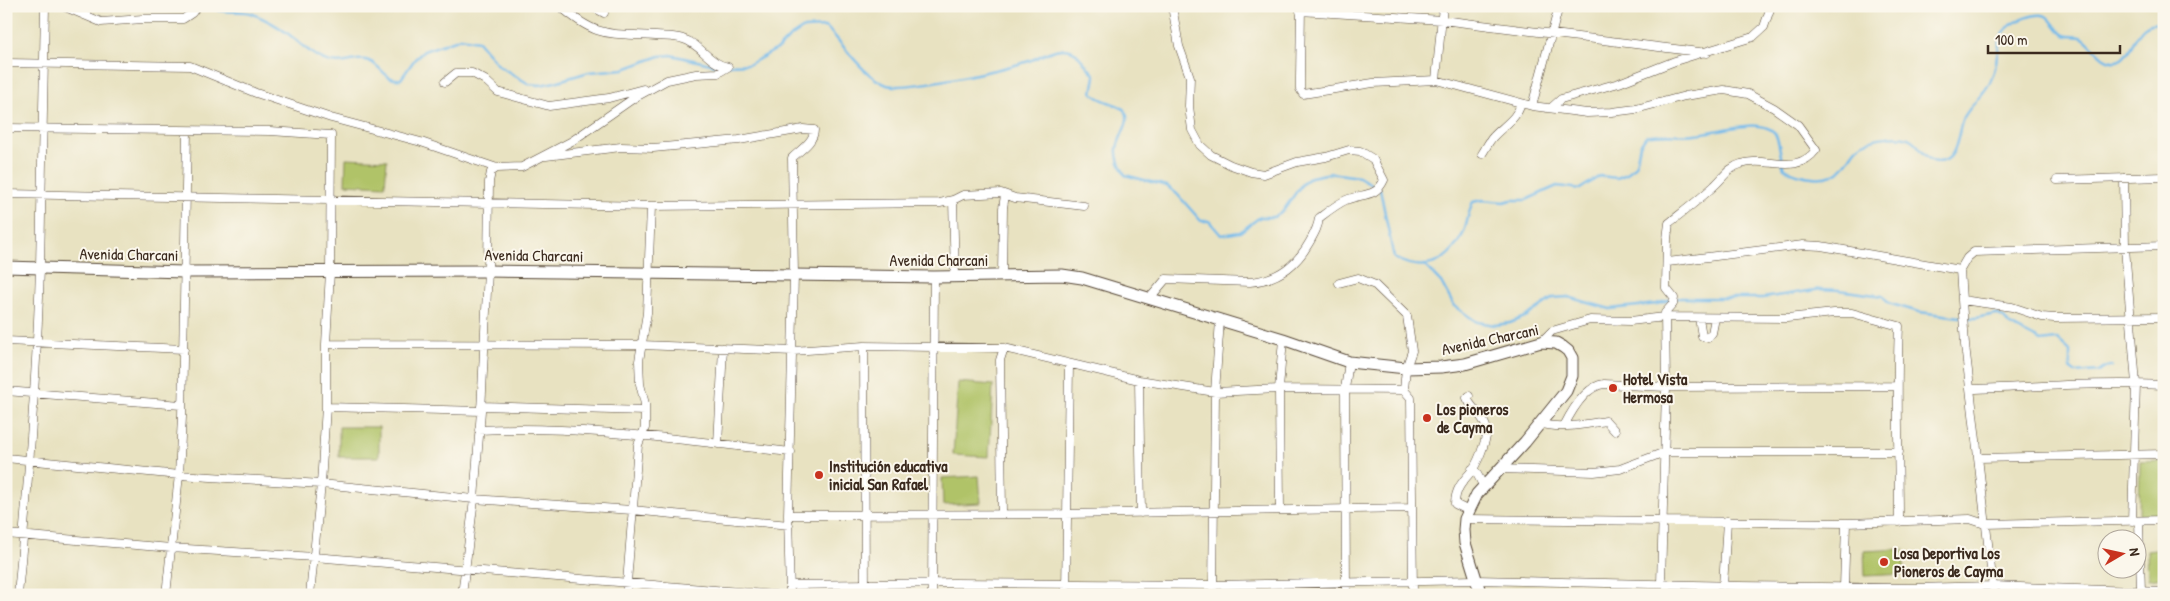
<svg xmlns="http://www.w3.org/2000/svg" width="2170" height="601" font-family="'Patrick Hand',sans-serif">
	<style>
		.green { fill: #b0c367; stroke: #767642 }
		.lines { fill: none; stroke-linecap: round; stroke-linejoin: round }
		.stream { stroke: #73baeb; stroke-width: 2.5 }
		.street-casing { stroke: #554636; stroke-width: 9 }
		.secondary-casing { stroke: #554636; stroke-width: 13 }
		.street { stroke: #fff; stroke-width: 8 }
		.secondary { stroke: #fff; stroke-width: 11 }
		.poi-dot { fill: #c8321e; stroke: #fbf7ec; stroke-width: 2 }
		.labels { text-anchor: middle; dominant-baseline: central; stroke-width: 4; stroke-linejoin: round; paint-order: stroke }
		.street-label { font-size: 16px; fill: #3b2a1e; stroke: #fbf7ec }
		.poi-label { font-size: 16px; font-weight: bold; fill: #3b2a1e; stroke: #fbf7ec; text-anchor: start }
	</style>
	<rect width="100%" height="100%" fill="#fbf7ec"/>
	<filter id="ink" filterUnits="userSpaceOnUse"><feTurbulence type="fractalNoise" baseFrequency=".02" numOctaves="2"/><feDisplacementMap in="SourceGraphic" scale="10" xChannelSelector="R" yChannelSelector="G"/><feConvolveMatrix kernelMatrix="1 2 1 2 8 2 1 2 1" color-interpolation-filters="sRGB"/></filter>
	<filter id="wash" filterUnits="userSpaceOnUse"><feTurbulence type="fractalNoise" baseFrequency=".0096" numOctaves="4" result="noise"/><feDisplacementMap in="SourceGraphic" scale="20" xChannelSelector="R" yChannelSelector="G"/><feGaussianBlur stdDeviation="1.12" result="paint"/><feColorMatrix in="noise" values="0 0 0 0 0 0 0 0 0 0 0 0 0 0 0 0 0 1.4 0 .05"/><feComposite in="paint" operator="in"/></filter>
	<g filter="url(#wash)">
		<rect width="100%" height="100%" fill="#e8e2c1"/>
		<!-- green -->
		<path class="green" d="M 346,158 L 387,160 L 385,186 L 345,184 Z
			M 958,382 L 993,385 L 989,457 L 953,455 Z
			M 339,427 L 379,427 L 379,457 L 339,457 Z
			M 2164,461 L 2164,515 L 2139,515 L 2140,462 Z
			M 979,476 L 981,503 L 943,505 L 942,478 Z
			M 1903,549 L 1904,574 L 1865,576 L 1864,551 Z
			M 2164,549 L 2164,577 L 2148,579 L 2147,551 Z"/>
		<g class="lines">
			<!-- stream -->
			<path class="stream" d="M 209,6 C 223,16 239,8 253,14 C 265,19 278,26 287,33 C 299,42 310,54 324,60 C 341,67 352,58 366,60 C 381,63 384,82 401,79 L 415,59 L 424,51 L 461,38 L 478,41 L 499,66 L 529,84 L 540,85 L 555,82 L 589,72 L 624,69 L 660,56 L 671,55 L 715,65
				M 728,65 L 750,64 L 779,48 L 790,37 L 804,28 L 826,27 C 844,44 862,76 887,85 C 906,91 1002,69 1026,62 C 1040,58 1056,44 1073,51 C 1077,53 1088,68 1093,73 L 1095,76 L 1092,93 C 1101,103 1121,103 1126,112 C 1131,122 1118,138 1117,149 C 1116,159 1121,167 1125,175 L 1167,186 L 1177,194 L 1201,221 L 1209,221 L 1221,235 L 1240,232 L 1260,217 L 1274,217 L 1283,211 L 1302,184 L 1311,177 L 1331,173 L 1359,177 L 1380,189 L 1394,258 C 1423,273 1446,265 1462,236 C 1468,225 1467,213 1473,202 L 1482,200 L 1504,202 L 1511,200 L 1526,200 L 1557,186 L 1580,189 L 1600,176 L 1617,178 L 1627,174 L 1636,164 L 1640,145 L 1646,136 C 1662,132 1679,136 1695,134 C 1714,133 1758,117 1774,132 C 1780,138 1780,159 1784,168 C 1799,177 1830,184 1843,167 C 1852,156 1854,145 1869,141 C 1879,137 1901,134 1910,139 C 1923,146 1927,169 1946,160 C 1958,154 1958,130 1963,119 C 1970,105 1983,96 1990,82 C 2004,55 1988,30 2025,18 C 2052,9 2047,20 2062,33 C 2068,39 2077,34 2083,38 C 2094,45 2102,64 2117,61 C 2135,57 2134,15 2164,25
				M 1424,265 L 1441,282 L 1454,306 L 1477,322 L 1495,325 L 1510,323 L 1527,316 L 1553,298 L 1568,297 L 1610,309 L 1657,304 L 1674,298 L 1763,298 L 1822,289 L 1839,290 L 1883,296 L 1888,303 L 1919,312 L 1960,317
				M 1966,318 L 1976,318 L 1996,314 L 2003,317 L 2010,325 L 2041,341 L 2057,339 L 2070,351 L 2070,368 L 2075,373 L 2099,371 L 2103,368 L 2112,366"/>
		</g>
	</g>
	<g filter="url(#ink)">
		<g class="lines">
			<!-- street casing -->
			<g class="street-casing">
				<path id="street" d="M 63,6 L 101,22 L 143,19 L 183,19 L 192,13 L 197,6
					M 591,6 L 604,13
					M 1301,6 L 1300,78 L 1300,89 L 1303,94 L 1373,83 L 1436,80 L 1532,106 L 1587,113 L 1612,112 L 1636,109 L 1685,96 L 1724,90 L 1748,94 L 1774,108 L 1798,125 L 1816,150 C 1795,177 1767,155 1741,164 C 1729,167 1723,178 1714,186 C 1700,199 1684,211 1669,223 L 1667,239 L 1666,288 L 1674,298 L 1673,304 L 1665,313 L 1666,387 L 1661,584
					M 1300,11 L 1442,20 L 1707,53
					M 6,63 L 190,66 L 256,93 L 331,118 L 421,142 L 497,168 L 522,167 L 572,141 L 634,98 L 667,80 L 696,74 L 718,73 L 728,67 C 709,64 701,44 683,39 C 675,36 664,37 656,36 C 609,33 598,39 560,6
					M 1436,80 L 1443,6
					M 445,82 L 456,73 L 472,73 L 485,80 L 498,92 L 549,106 L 609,98 L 643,89
					M 1532,106 L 1559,6
					M 1552,107 L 1561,99 L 1619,83 L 1675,61 L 1753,37 L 1764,27 L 1771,6
					M 6,128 L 270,131 L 331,135 L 330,272 L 326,344 L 326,407 L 321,484 L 310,595
					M 1482,154 C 1486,148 1489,141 1493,137 C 1503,126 1518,118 1521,103
					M 546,156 L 621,147 L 653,148 L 739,140 L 803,129 L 814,130 C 814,142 800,150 792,158 L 794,275 L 788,515 L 790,595
					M 2124,178 L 2125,248 L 2136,384 L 2132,521
					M 2057,180 L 2164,177
					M 6,194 L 651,206 L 940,203 L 953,200 L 963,195 L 1001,193 L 1015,198 L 1084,206
					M 953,200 L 955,277
					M 1668,262 L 1803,245 L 1821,246 L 1960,270
					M 1002,276 L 1003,208 L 1005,195
					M 1339,283 L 1358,278 L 1375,285 L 1407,316 L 1412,351 L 1406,368 L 1404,390
					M 1149,299 L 1166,279 L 1250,282 C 1277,280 1296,266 1309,243 C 1314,234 1318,228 1319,218 C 1327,212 1337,204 1346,200 C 1362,193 1376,198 1384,180 L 1373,159 L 1360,151 L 1349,150 L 1326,157 L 1297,162 L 1264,174 L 1251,172 L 1231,165 L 1211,155 L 1200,145 L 1192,130 L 1189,106 L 1190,77 L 1179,46 L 1172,6
					M 1962,300 L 2012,307 L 2042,317 L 2054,318 L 2164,317
					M 1699,318 L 1702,336 L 1708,338 L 1712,333 L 1715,318
					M 6,341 L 184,349
					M 1541,342 L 1552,331 L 1590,320 L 1630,321 L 1665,317 L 1787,318 L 1834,313 L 1852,313 L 1899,326 C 1896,391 1899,457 1899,522
					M 326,344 L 641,345 L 793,351 L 864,346 L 1004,348 L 1139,380 L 1215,392 L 1279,389 L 1404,390 L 1411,398 L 1413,595
					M 864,346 L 865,595
					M 1139,380 L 1141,513
					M 1971,389 C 2036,387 2100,382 2164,385
					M 6,391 L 181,405
					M 1469,396 L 1467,398 C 1472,410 1486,417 1487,432 C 1485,443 1478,464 1470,473 C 1462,482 1455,490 1455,504 L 1469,511
					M 481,406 L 645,411
					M 326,407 L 481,411
					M 1539,423 C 1560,430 1585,424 1606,421 L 1615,431
					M 1564,426 C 1571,412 1586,386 1604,384 L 1666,387 L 1896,386
					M 479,430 C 583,425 688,441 791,452
					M 718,444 L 723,348
					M 6,458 L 179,475 L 321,484 L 474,499 L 632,510 L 789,525
					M 1978,458 L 2164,454
					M 1472,469 L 1476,472 L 1484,487
					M 1500,469 L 1594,472 L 1620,469 L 1665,452 L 1899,452
					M 1280,510 L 1279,389 L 1283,339
					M 1002,513 L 1000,360 L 1004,348
					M 788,515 L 1066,514 L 1412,508
					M 1465,519 L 1846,523 L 1970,519 L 1985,524 L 2164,520
					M 2139,521 L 2141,592
					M 6,534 L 171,548 L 314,557 L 775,595
					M 790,585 L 954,583 L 1213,585 L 1476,580 L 1738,586 L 1916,588 L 1993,586 L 2164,592
					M 1723,586 L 1727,521
					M 1844,588 L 1846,523
					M 18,595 C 28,486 37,376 40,267 C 42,180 43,93 45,6
					M 166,595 L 179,475 L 182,417 L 187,131
					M 462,595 L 474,499 L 481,411 L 488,271 L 489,182 L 491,172 L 497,168
					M 626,595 L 638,445 L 645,428 L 645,404 L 640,384 L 639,361 L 647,313 L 651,206
					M 932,595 L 934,277
					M 1066,595 L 1069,364
					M 1213,595 L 1215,392 L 1220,320
					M 1346,595 L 1345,389 L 1349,362
					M 1994,595 L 1965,345 L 1960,270 L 1967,258 L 1974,252 L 2164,246"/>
			</g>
			<!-- secondary casing -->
			<g class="secondary-casing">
				<path id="secondary" d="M 6,267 L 184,272 L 488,271 L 934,277 L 1062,275 L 1082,278 L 1283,339 L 1349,362 L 1406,368 L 1441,367 L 1465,364 L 1541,342 L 1556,343 L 1563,347 L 1568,351 L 1572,358 L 1572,376 L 1566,391 L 1525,442 L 1477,494 L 1465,519 L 1464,530 L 1465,543 L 1481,595"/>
			</g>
			<!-- street -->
			<use href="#street" class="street"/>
			<!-- secondary -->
			<use href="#secondary" class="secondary"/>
		</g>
	</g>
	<!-- markers -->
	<g class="poi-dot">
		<circle cx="1613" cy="388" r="5"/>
		<circle cx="1427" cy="418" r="5"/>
		<circle cx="819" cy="475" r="5"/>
		<circle cx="1884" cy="562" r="5"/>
	</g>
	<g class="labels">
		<!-- street labels -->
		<g class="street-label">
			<text transform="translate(129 254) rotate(1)">Avenida Charcani</text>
			<text transform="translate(534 255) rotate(1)">Avenida Charcani</text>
			<text x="939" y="260">Avenida Charcani</text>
			<text transform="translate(1490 339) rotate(-12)">Avenida Charcani</text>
		</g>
		<!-- poi labels -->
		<g class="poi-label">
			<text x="1623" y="379">Hotel Vista<tspan x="1623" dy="18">Hermosa</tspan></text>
			<text x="1437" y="409">Los pioneros<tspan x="1437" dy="18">de Cayma</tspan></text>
			<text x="829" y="466">Institución educativa<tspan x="829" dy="18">inicial San Rafael</tspan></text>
			<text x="1894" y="553">Losa Deportiva Los<tspan x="1894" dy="18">Pioneros de Cayma</tspan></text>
		</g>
	</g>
	<!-- margin -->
	<rect width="2170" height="601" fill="none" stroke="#fbf7ec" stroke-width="25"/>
	<!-- north arrow -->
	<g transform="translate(2122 554) rotate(81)"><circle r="24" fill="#fbf7ec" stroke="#aea59a"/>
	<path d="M0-4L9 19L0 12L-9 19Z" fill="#c8321e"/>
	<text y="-8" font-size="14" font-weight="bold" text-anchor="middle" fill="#3b2a1e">N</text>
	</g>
	<!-- scale -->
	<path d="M1988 45v8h132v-8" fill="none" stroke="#3b2a1e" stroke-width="2.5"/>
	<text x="1995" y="45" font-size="15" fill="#3b2a1e" stroke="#fbf7ec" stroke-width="4" paint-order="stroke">100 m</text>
</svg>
